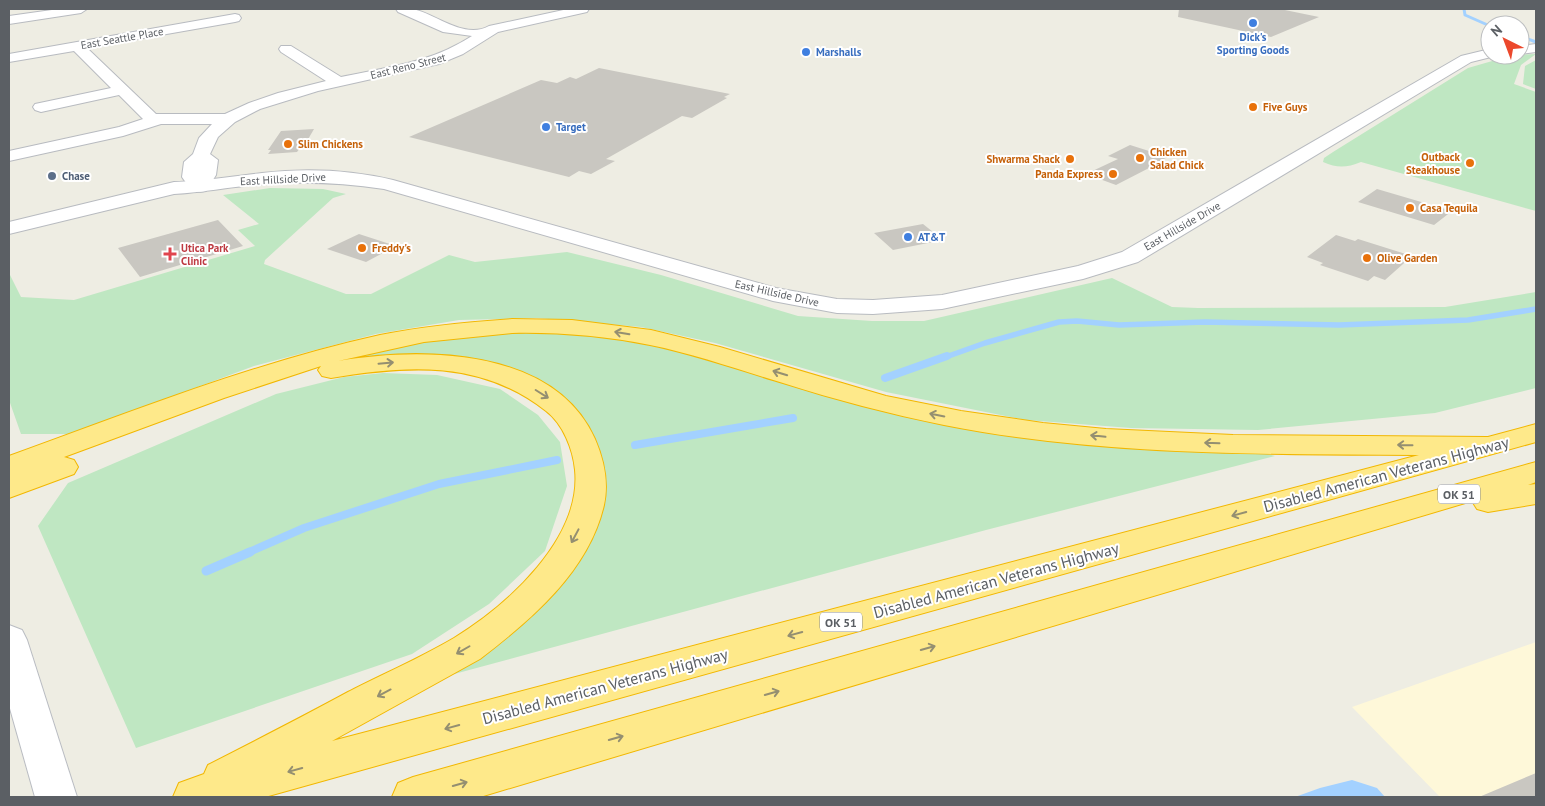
<svg xmlns="http://www.w3.org/2000/svg" width="1545" height="806" font-family="'PT Sans',sans-serif">
	<style>
		.commercial { fill: #fef8d9 }
		.green { fill: #bfe7c2 }
		.water { fill: #a3d1ff }
		.lines { fill: none; stroke-linecap: round; stroke-linejoin: round }
		.stream-far3 { stroke: #a3d1ff; stroke-width: 3 }
		.stream-far2 { stroke: #a3d1ff; stroke-width: 5.5 }
		.stream-far1 { stroke: #a3d1ff; stroke-width: 8 }
		.stream { stroke: #a3d1ff; stroke-width: 9 }
		.building { fill: #c9c7c1 }
		.minor-casing { stroke: #b8bbc0; stroke-width: 2 }
		.tertiary-casing { stroke: #b8bbc0; stroke-width: 2 }
		.secondary-casing { stroke: #b9bcc2; stroke-width: 2 }
		.motorway-casing { stroke: #f2b700; stroke-width: 2 }
		.minor { fill: #fff; fill-rule: evenodd }
		.tertiary { fill: #fff; fill-rule: evenodd }
		.secondary { fill: #fff; fill-rule: evenodd }
		.motorway { fill: #fee98a; fill-rule: evenodd }
		.oneway { stroke: #948f71 }
		.shop-dot { fill: #3f7fe0; stroke: #fff; stroke-width: 2 }
		.food-dot { fill: #e8710a; stroke: #fff; stroke-width: 2 }
		.service-dot { fill: #5c6f8a; stroke: #fff; stroke-width: 2 }
		.health-dot { fill: #e0444e; stroke: #fff; stroke-width: 2 }
		.labels { text-anchor: middle; dominant-baseline: central; stroke-width: 4; stroke-linejoin: round; paint-order: stroke }
		.far-shop-label { font-size: 11px; font-weight: bold; fill: #366cbe; stroke: #fff; text-anchor: start }
		.far-street-label { font-size: 11px; fill: #5b5f64; stroke: #fff }
		.far-food-label { font-size: 11px; font-weight: bold; fill: #c56008; stroke: #fff; text-anchor: start }
		.far-service-label { font-size: 11px; font-weight: bold; fill: #4e5e75; stroke: #fff; text-anchor: start }
		.far-health-label { font-size: 11px; font-weight: bold; fill: #be3a42; stroke: #fff; text-anchor: start }
		.shield { fill: #fff; stroke: #8c8f92; stroke-width: 1 }
		.shield-label { font-size: 12px; font-weight: bold; fill: #5b5f64 }
		.near-street-label { font-size: 16px; fill: #5b5f64; stroke: #fff }
	</style>
	<rect width="100%" height="100%" fill="#eeede3"/>
	<!-- commercial -->
	<path class="commercial" d="M 1536,642 L 1536,797 L 1440,797 L 1352,707 Z"/>
	<!-- green -->
	<path class="green" d="M 1536,54 L 1521,65 L 1514,84 L 1536,92 L 1536,211 L 1361,162 C 1346,168 1337,168 1323,162 L 1324,158 L 1333,152 L 1468,68 L 1513,55 Z
		M 1536,60 L 1536,89 L 1523,84 L 1525,66 Z
		M 270,188 L 323,189 L 346,194 L 333,198 L 265,260 L 264,264 L 346,294 L 371,294 L 449,255 L 475,262 L 567,252 L 661,275 L 798,316 L 872,321 L 924,321 L 1112,278 L 1172,307 L 1198,308 L 1445,307 L 1536,292 L 1536,388 L 1435,413 L 1258,430 L 1131,428 L 1026,420 L 886,392 L 715,343 L 641,327 L 537,318 L 459,320 L 376,334 L 254,366 L 72,434 L 21,434 L 9,400 L 9,273 L 21,297 L 74,300 L 255,246 L 238,230 L 259,224 L 223,195 Z
		M 569,332 L 650,343 L 816,391 L 942,425 L 1108,446 L 1264,453 L 1275,456 L 986,530 L 432,680 L 487,648 L 605,488 L 603,462 L 596,439 L 582,417 L 561,396 L 521,373 L 327,365 L 296,372 L 383,346 L 485,333 Z
		M 383,373 L 437,375 L 500,389 L 538,415 L 560,442 L 567,486 L 545,551 L 489,604 L 412,654 L 136,748 L 38,526 L 68,483 L 276,394 L 344,377 Z"/>
	<!-- water -->
	<path class="water" d="M 1352,780 L 1377,788 L 1385,797 L 1295,797 L 1320,788 Z"/>
	<g class="lines">
		<!-- stream-far3 -->
		<path class="stream-far3" d="M 1464,9 L 1465,15 L 1490,26
			M 1520,36 L 1536,42"/>
		<!-- stream-far2 -->
		<path class="stream-far2" d="M 943,358 L 985,343 L 1059,322 L 1077,321 L 1119,325 L 1205,322 L 1339,325 L 1468,320 L 1536,309"/>
		<!-- stream-far1 -->
		<path class="stream-far1" d="M 885,378 L 947,356
			M 635,445 L 793,418
			M 247,553 L 304,528 L 439,484 L 557,460"/>
		<!-- stream -->
		<path class="stream" d="M 206,571 L 250,552"/>
	</g>
	<!-- building -->
	<path class="building" d="M 1179,9 L 1280,9 L 1319,17 L 1271,37 L 1178,17 Z
		M 599,68 L 730,94 L 724,97 L 727,98 L 692,118 L 682,116 L 606,159 L 615,161 L 591,174 L 579,171 L 569,177 L 409,137 L 541,80 L 557,83 L 570,77 L 576,79 Z
		M 314,129 L 303,148 L 300,148 L 297,152 L 268,154 L 271,150 L 268,150 L 281,131 Z
		M 1130,145 L 1168,157 L 1149,166 L 1151,167 L 1116,185 L 1086,174 L 1118,159 L 1108,156 Z
		M 1377,189 L 1452,211 L 1434,225 L 1358,202 Z
		M 218,220 L 243,246 L 140,277 L 118,248 Z
		M 923,224 L 943,240 L 893,250 L 874,233 Z
		M 359,234 L 396,246 L 366,262 L 327,249 Z
		M 1336,235 L 1355,241 L 1358,239 L 1412,256 L 1385,280 L 1374,276 L 1368,281 L 1320,265 L 1323,263 L 1307,257 Z
		M 1536,773 L 1536,797 L 1479,797 Z"/>
	<g class="lines">
		<!-- minor casing -->
		<g class="minor-casing">
			<path id="minor" d="M 59,9 L 87,9 L 81,13 L 9,24 L 9,16 Z
				M 396,9 C 400,9 407,8 412,9 C 435,13 464,40 489,26 L 568,9 L 589,9 L 587,12 L 498,32 L 463,54 L 439,64 L 318,91 L 260,109 L 235,122 L 218,137 L 210,154 L 218,160 L 216,175 L 206,191 C 193,194 189,187 182,177 L 184,162 L 193,154 L 199,138 L 212,124 L 161,124 L 123,136 L 9,161 L 9,151 L 119,127 L 143,119 L 119,95 L 41,112 L 35,110 L 33,107 L 35,104 L 111,88 L 74,51 L 9,62 L 9,54 L 235,14 L 239,15 L 241,18 L 239,21 L 235,22 L 87,48 L 156,114 L 225,114 L 249,103 L 278,93 L 326,81 L 281,52 L 279,49 L 281,46 L 291,46 L 341,77 C 389,67 430,63 472,36 L 443,32 L 398,12 Z"/>
		</g>
		<!-- tertiary casing -->
		<g class="tertiary-casing">
			<path id="tertiary" d="M 1536,44 L 1536,52 L 1520,54 L 1520,46 Z
				M 1490,49 L 1490,55 L 1495,56 L 1471,62 L 1138,262 L 1083,279 L 942,309 L 873,314 L 837,313 L 773,301 L 384,189 C 344,183 306,181 265,184 C 235,186 205,192 174,194 L 9,234 L 9,222 L 174,182 C 204,181 233,176 262,173 C 305,168 351,170 393,180 L 776,288 L 837,299 L 873,300 L 942,295 L 1078,266 L 1122,252 L 1461,56 Z"/>
		</g>
		<!-- secondary casing -->
		<g class="secondary-casing">
			<path id="secondary" d="M 9,625 L 22,630 L 27,640 L 77,797 L 35,797 L 9,705 Z"/>
		</g>
		<!-- motorway casing -->
		<g class="motorway-casing">
			<path id="motorway" d="M 512,319 L 572,320 L 651,330 L 720,347 L 886,396 L 961,411 L 1043,423 L 1106,429 L 1233,435 L 1488,437 L 1536,424 L 1536,442 L 265,797 L 173,797 L 179,783 L 204,774 L 208,765 C 255,741 302,717 348,692 C 383,674 420,658 454,638 C 508,605 582,538 575,470 C 573,449 563,424 546,411 C 481,360 408,365 331,378 L 322,376 L 318,370 L 321,366 L 224,398 L 64,457 L 74,460 L 78,467 L 74,474 L 9,498 L 9,456 C 131,412 253,363 380,335 C 424,326 468,322 512,319 ZM 512,333 C 558,332 604,336 650,345 C 695,354 739,370 783,383 C 836,400 890,414 944,425 C 1100,456 1260,454 1419,455 L 332,741 L 480,659 C 531,620 589,571 604,505 C 609,482 604,460 595,439 C 554,347 421,347 338,361 L 424,342 Z
				M 1536,462 L 1536,482 L 1528,485 L 1536,484 L 1536,504 L 1488,512 L 1477,509 L 1472,501 L 480,797 L 392,797 L 398,783 L 413,777 Z"/>
		</g>
		<!-- minor -->
		<use href="#minor" class="minor"/>
		<!-- tertiary -->
		<use href="#tertiary" class="tertiary"/>
		<!-- secondary -->
		<use href="#secondary" class="secondary"/>
		<!-- motorway -->
		<use href="#motorway" class="motorway"/>
	</g>
	<!-- one-way arrows -->
	<defs><path id="oneway-shaft" d="M-6 0H5M1.5-3L5.5 0L1.5 3" fill="none" stroke-width="1.6" stroke-linecap="round" stroke-linejoin="round" transform="scale(1.25)"/></defs>
	<g class="oneway">
		<use href="#oneway-shaft" transform="translate(622 333) rotate(-171)"/>
		<use href="#oneway-shaft" transform="translate(386 363) rotate(-5)"/>
		<use href="#oneway-shaft" transform="translate(780 373) rotate(-163)"/>
		<use href="#oneway-shaft" transform="translate(542 394) rotate(32)"/>
		<use href="#oneway-shaft" transform="translate(937 415) rotate(-169)"/>
		<use href="#oneway-shaft" transform="translate(1098 436) rotate(-174)"/>
		<use href="#oneway-shaft" transform="translate(1212 443) rotate(-178)"/>
		<use href="#oneway-shaft" transform="translate(1405 445) rotate(-179)"/>
		<use href="#oneway-shaft" transform="translate(1239 514) rotate(165)"/>
		<use href="#oneway-shaft" transform="translate(575 536) rotate(118)"/>
		<use href="#oneway-shaft" transform="translate(795 634) rotate(165)"/>
		<use href="#oneway-shaft" transform="translate(928 648) rotate(-16)"/>
		<use href="#oneway-shaft" transform="translate(463 650) rotate(150)"/>
		<use href="#oneway-shaft" transform="translate(384 693) rotate(152)"/>
		<use href="#oneway-shaft" transform="translate(772 693) rotate(-16)"/>
		<use href="#oneway-shaft" transform="translate(452 727) rotate(165)"/>
		<use href="#oneway-shaft" transform="translate(616 738) rotate(-16)"/>
		<use href="#oneway-shaft" transform="translate(295 770) rotate(165)"/>
		<use href="#oneway-shaft" transform="translate(460 784) rotate(-16)"/>
	</g>
	<!-- markers -->
	<g class="shop-dot">
		<circle cx="1253" cy="23" r="5"/>
		<circle cx="806" cy="52" r="5"/>
		<circle cx="546" cy="127" r="5"/>
		<circle cx="908" cy="237" r="5"/>
	</g>
	<g class="food-dot">
		<circle cx="1253" cy="107" r="5"/>
		<circle cx="288" cy="144" r="5"/>
		<circle cx="1140" cy="158" r="5"/>
		<circle cx="1070" cy="159" r="5"/>
		<circle cx="1470" cy="163" r="5"/>
		<circle cx="1113" cy="174" r="5"/>
		<circle cx="1410" cy="208" r="5"/>
		<circle cx="362" cy="248" r="5"/>
		<circle cx="1367" cy="258" r="5"/>
	</g>
	<circle class="service-dot" cx="52" cy="176" r="5"/>
	<path class="health-dot" d="M167.5 246.5h5v5h5v5h-5v5h-5v-5h-5v-5h5z"/>
	<g class="labels">
		<!-- far-shop labels -->
		<g class="far-shop-label">
			<text x="1253" y="37" text-anchor="middle">Dick's<tspan x="1253" dy="13">Sporting Goods</tspan></text>
			<text x="816" y="52">Marshalls</text>
			<text x="556" y="127">Target</text>
			<text x="918" y="237">AT&amp;T</text>
		</g>
		<!-- far-street labels -->
		<g class="far-street-label">
			<text transform="translate(122 38) rotate(-10)">East Seattle Place</text>
			<text transform="translate(408 66) rotate(-14)">East Reno Street</text>
			<text transform="translate(283 179) rotate(-3)">East Hillside Drive</text>
			<text transform="translate(1182 226) rotate(-30)">East Hillside Drive</text>
			<text transform="translate(777 293) rotate(13)">East Hillside Drive</text>
		</g>
		<!-- far-food labels -->
		<g class="far-food-label">
			<text x="1263" y="107">Five Guys</text>
			<text x="298" y="144">Slim Chickens</text>
			<text x="1150" y="152">Chicken<tspan x="1150" dy="13">Salad Chick</tspan></text>
			<text x="1460" y="157" text-anchor="end">Outback<tspan x="1460" dy="13">Steakhouse</tspan></text>
			<text x="1060" y="159" text-anchor="end">Shwarma Shack</text>
			<text x="1103" y="174" text-anchor="end">Panda Express</text>
			<text x="1420" y="208">Casa Tequila</text>
			<text x="372" y="248">Freddy's</text>
			<text x="1377" y="258">Olive Garden</text>
		</g>
		<!-- far-service labels -->
		<g class="far-service-label">
			<text x="62" y="176">Chase</text>
		</g>
		<!-- far-health labels -->
		<g class="far-health-label">
			<text x="181" y="248">Utica Park<tspan x="181" dy="13">Clinic</tspan></text>
		</g>
		<!-- shield labels -->
		<g class="shield">
			<rect x="1438" y="484.5" width="42" height="19" rx="4"/>
			<rect x="820" y="612.5" width="42" height="19" rx="4"/>
		</g>
		<g class="shield-label">
			<text x="1459" y="494">OK 51</text>
			<text x="841" y="622">OK 51</text>
		</g>
		<!-- near-street labels -->
		<g class="near-street-label">
			<text transform="translate(1386 474) rotate(-15)">Disabled American Veterans Highway</text>
			<text transform="translate(996 580) rotate(-15)">Disabled American Veterans Highway</text>
			<text transform="translate(605 686) rotate(-15)">Disabled American Veterans Highway</text>
		</g>
	</g>
	<!-- border -->
	<rect width="1545" height="806" fill="none" stroke="#5b5f64" stroke-width="20"/>
	<!-- north arrow -->
	<g transform="translate(1505 40) rotate(318)"><circle r="24" fill="#ffffff" stroke="#bdbfc1"/>
	<path d="M0-4L9 19L0 12L-9 19Z" fill="#ec482c"/>
	<text y="-8" font-size="14" font-weight="bold" text-anchor="middle" fill="#5b5f64">N</text>
	</g>
</svg>
